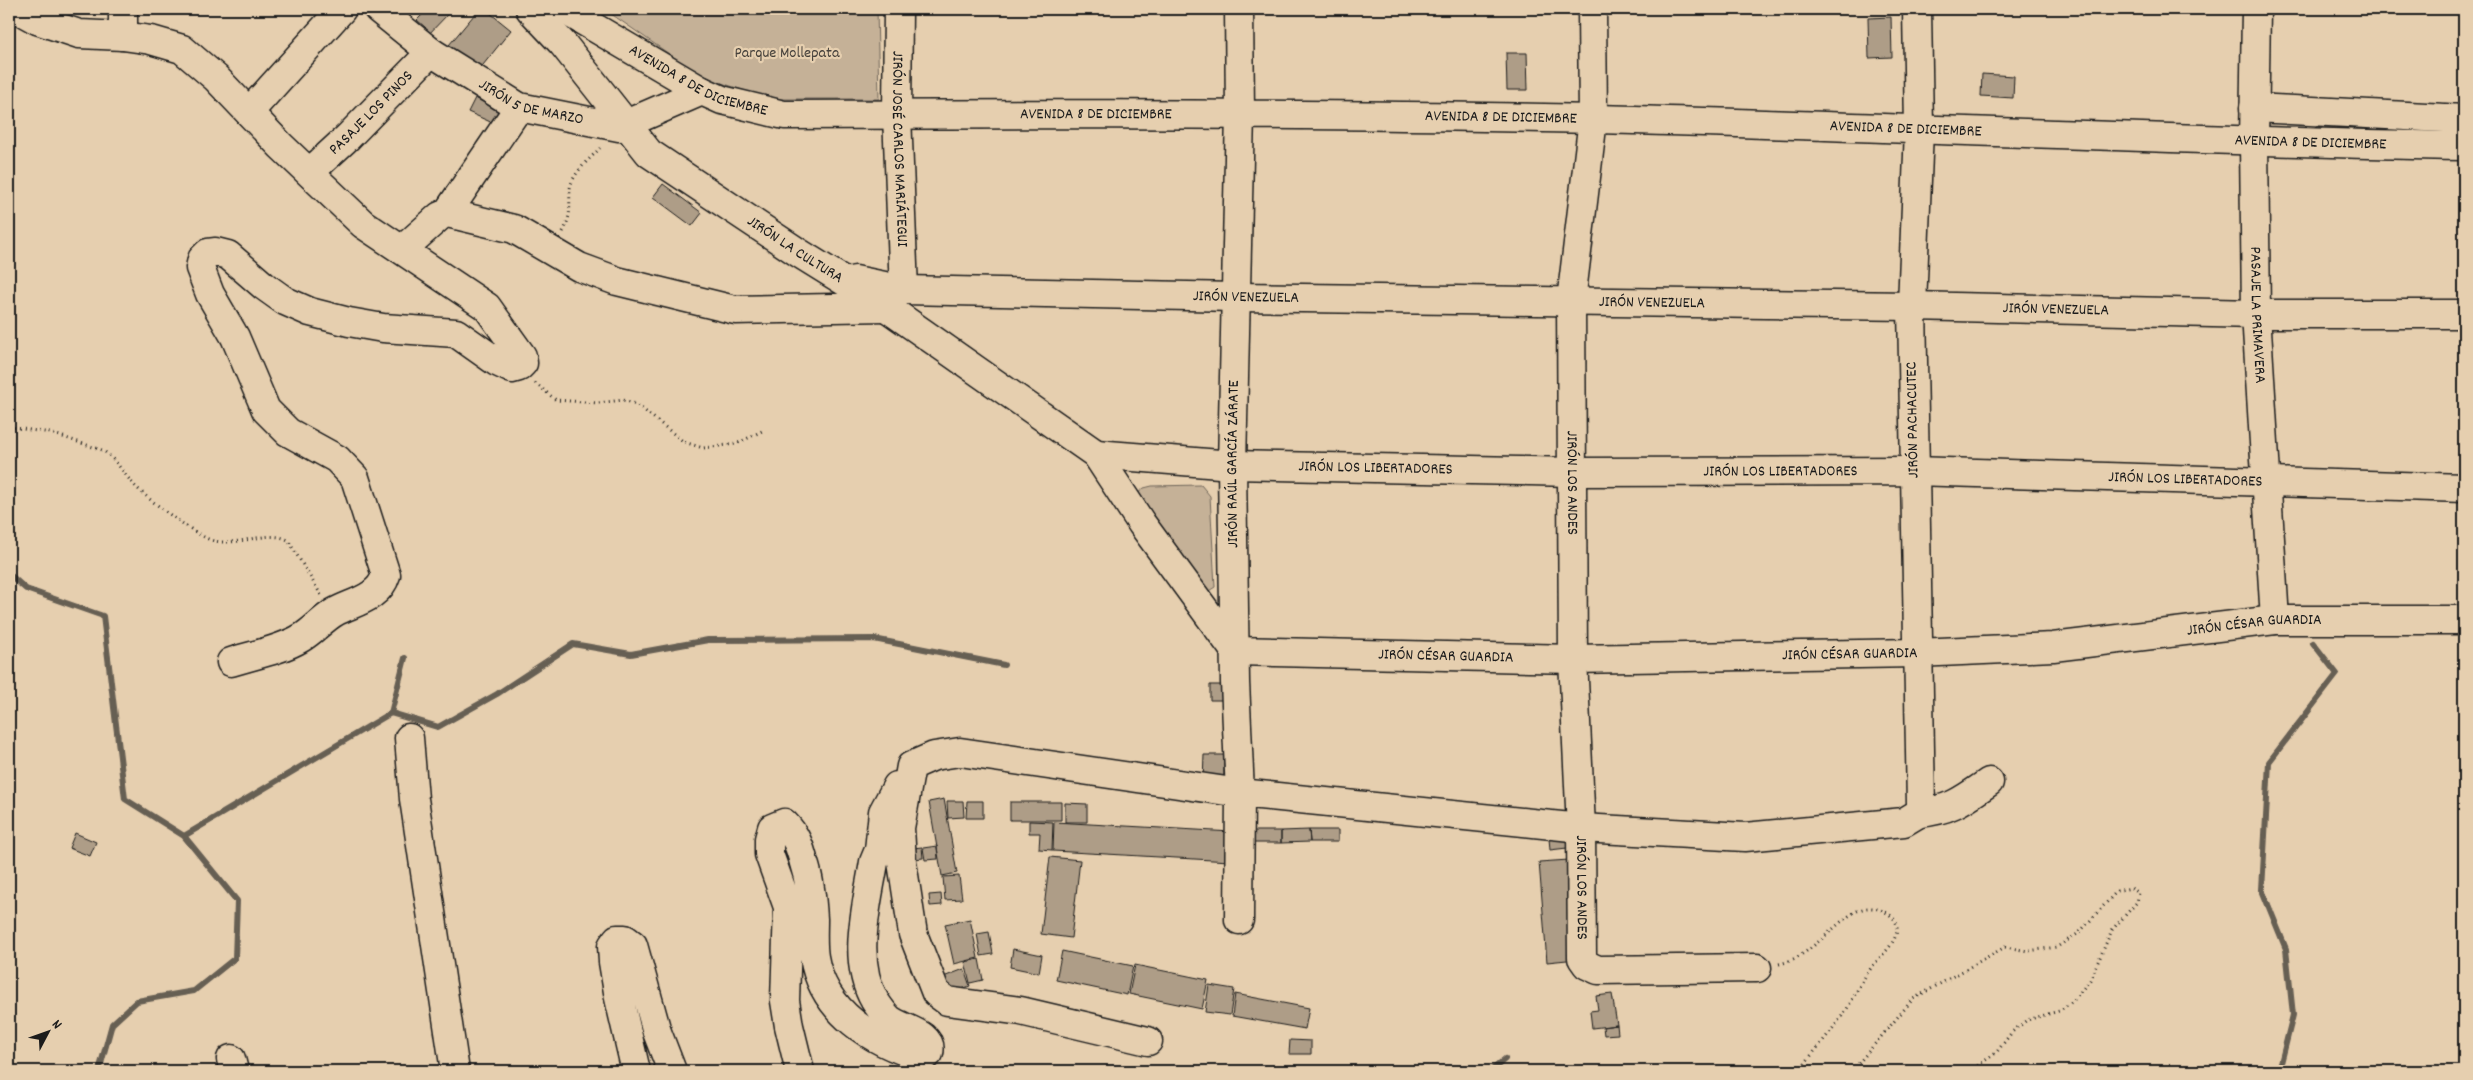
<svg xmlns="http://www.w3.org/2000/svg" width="2473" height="1080" font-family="Dekko,sans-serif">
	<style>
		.green { fill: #c5b197; stroke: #70665a }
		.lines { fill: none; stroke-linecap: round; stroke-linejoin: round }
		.stream { stroke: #665e53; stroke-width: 6 }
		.building { fill: #ae9d87; stroke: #1c1c1c }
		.minor-casing { stroke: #1c1c1c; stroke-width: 31 }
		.path { stroke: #1c1c1c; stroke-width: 3; stroke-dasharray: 1 4; stroke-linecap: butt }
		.minor { stroke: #e6cfaf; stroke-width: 28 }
		.labels { text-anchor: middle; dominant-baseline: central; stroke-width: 4.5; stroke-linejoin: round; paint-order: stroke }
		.park-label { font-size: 16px; fill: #46413b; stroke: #e6cfaf }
		.street-label { font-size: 16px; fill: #1c1c1c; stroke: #e6cfaf }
	</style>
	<rect width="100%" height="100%" fill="#e6cfaf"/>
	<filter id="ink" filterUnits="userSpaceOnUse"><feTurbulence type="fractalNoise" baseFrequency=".02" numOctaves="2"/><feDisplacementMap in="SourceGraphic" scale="10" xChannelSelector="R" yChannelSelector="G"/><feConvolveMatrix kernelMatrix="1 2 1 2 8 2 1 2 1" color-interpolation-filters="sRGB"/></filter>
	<g filter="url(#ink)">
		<!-- green -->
		<path class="green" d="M 604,9 L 877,9 L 879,99 L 769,99 L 701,76 Z
			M 1201,485 L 1210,496 L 1215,587 L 1204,594 L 1137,494 L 1144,488 L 1152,486 Z"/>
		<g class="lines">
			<!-- stream -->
			<path class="stream" d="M 9,574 L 26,589 L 103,616 L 125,799 L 184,836 L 237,901 L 235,958 L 194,991 L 137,1001 L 112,1024 L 99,1071
				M 391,713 L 405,658
				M 184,836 L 391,713 L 438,727 L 497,694 L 573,644 L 631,654 L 708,640 L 874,639 L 1004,665
				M 1491,1071 L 1505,1059
				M 2279,1071 L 2293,1015 L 2286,949 L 2262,890 L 2269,762 L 2337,674 L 2313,643"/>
		</g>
		<!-- building -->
		<path class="building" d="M 428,9 L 447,9 L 450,12 L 425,38 L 421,33 L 426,28 L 417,20 Z
			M 479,9 L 485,9 L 511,30 L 479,70 L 449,45 Z
			M 1891,17 L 1892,57 L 1869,58 L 1868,18 Z
			M 1506,53 L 1527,53 L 1528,90 L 1507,90 Z
			M 1982,74 L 2014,76 L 2013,98 L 1981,96 Z
			M 475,98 L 502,111 L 495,124 L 468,112 Z
			M 663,184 L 702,213 L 692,226 L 653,197 Z
			M 1210,685 L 1222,685 L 1222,700 L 1210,700 Z
			M 1204,755 L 1224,755 L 1224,783 L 1203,782 Z
			M 944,799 L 957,873 L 942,876 L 929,802 Z
			M 947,801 L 963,801 L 964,817 L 948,818 Z
			M 967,801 L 983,801 L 983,818 L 966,818 Z
			M 1010,802 L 1061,802 L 1061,820 L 1010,820 Z
			M 1065,803 L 1087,804 L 1087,822 L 1065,822 Z
			M 1029,821 L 1053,822 L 1052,850 L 1039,849 L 1040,833 L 1029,833 Z
			M 1054,822 L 1232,832 L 1230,861 L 1053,851 Z
			M 1309,830 L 1338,830 L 1338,842 L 1310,842 Z
			M 1309,830 L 1310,842 L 1281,843 L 1281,831 Z
			M 1252,831 L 1281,831 L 1281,843 L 1253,843 Z
			M 75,833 L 96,842 L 90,856 L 69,848 Z
			M 1566,837 L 1567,848 L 1550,850 L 1549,838 Z
			M 937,846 L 938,859 L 925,860 L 923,848 Z
			M 922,847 L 923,858 L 914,859 L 913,848 Z
			M 1050,857 L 1080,860 L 1071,938 L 1041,934 Z
			M 1569,860 L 1577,959 L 1547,962 L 1539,862 Z
			M 959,876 L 962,899 L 945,900 L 943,877 Z
			M 941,894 L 942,905 L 930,906 L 929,895 Z
			M 970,919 L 978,958 L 954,964 L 945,924 Z
			M 989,932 L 993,954 L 981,956 L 977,934 Z
			M 1013,949 L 1042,955 L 1039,973 L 1010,967 Z
			M 1062,951 L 1133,966 L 1127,995 L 1056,980 Z
			M 979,959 L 983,980 L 970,983 L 965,962 Z
			M 1135,965 L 1208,980 L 1202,1009 L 1129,994 Z
			M 964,969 L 970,986 L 947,994 L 941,978 Z
			M 1209,985 L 1234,989 L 1230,1015 L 1205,1012 Z
			M 1235,994 L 1309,1008 L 1305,1029 L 1232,1016 Z
			M 1612,994 L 1617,1025 L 1592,1028 L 1590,1011 L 1598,1010 L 1596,996 Z
			M 1617,1025 L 1618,1034 L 1604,1035 L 1603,1027 Z
			M 1290,1040 L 1311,1041 L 1311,1054 L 1289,1054 Z"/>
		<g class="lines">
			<!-- minor casing -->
			<g class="minor-casing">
				<g id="minor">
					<path d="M 17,9 L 37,20 L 79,34 L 123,36 L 151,40 L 182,49 L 216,78 L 281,146 L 363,224 L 487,307 L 522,356 L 523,363 L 519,367 L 512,369 L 497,362 L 456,333 L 383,328 L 349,322 L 310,312 L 285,301 L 264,286 L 228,255 L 216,252 L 208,253 L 202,259 L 200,268 L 210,294 L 235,337 L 266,410 L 288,432 L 337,459 L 355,478 L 386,575 C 379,598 354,602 335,612 C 323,619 313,631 301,638 C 281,650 253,655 231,662"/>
					<path d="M 123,9 L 123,36"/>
					<path id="s1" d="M 378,9 L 431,52 L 519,107 L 619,127 L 702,91"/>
					<path id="s2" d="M 530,9 L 563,44 L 649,153 L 799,253 L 886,307 L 1096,454 L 1142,524 L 1235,651 L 1573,659 L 1917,653 L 2053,647 L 2275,620 L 2464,620"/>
					<path id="s3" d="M 563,9 L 702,91 L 722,100 L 784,115 C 1055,114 1325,113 1595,119 C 1885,126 2174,141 2464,146"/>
					<path id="s4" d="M 898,9 L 897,115 L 904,290"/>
					<path id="s5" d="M 1592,9 L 1593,119 L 1571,301 L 1573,659 L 1581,828 L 1582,958 L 1587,965 L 1598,970 L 1757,968"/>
					<path id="s6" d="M 2256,9 L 2254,142 L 2256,314 L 2275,620"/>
					<path d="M 2254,108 L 2464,119"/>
					<path d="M 249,112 L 342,9"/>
					<path id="s7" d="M 310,172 L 348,137 L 431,52"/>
					<path d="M 447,213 L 519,107"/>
					<path d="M 403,249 L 440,216 L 447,213 L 514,229 L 579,267 L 617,281 L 735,310 L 886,307"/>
					<path id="s8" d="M 855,280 L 904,290 L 1235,297 L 1912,306 L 2256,314 L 2464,314"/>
					<path id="s9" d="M 1096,454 L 1232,465 L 1573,472 L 1914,471 L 2464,488"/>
					<path d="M 409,738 L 414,799 L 455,1071"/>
					<path d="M 1919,813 C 1951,810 1963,800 1989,782"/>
					<path id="s10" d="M 1239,920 L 1240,793 L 1235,682 L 1232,465 L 1240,114 L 1239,9"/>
					<path d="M 1148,1041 L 1021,1011 L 947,1001 L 936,993 L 913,934 L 902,862 L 900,828 L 911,766 L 934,756 L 960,752 L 1240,793 L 1581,828 L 1745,837 L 1904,822 L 1919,813 L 1921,806 L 1912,306 L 1919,129 L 1917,9"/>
					<path d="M 231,1059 L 234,1071"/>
					<path d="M 636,1071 L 619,998 L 613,962 L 612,946 L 617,939 L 625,939 L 633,945 L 657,1032 L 672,1071"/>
					<path d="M 800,1071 L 789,1026 L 785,1001 L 788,907 L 769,854 L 769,839 L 772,828 L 784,823 C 796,835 800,847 804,863 C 810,881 812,900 813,919 C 813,931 812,945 814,957 C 823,1012 873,1043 923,1057 L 929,1053 C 934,1033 901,1029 889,1019 C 884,1014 879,1007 875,1001 C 851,960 867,906 874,862 L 879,850 L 883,812 L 897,786"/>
				</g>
			</g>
			<!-- path -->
			<path class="path" d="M 563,232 C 572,214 569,208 570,190 C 571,174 590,159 600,148
				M 535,383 L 556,400 L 598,403 L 623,400 L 636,404 L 684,442 L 703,448 L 736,444 L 764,430
				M 9,427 L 51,433 L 102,450 C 115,458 124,474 135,486 C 150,501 187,528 206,538 C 233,551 265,528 288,540 L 321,595
				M 1779,964 C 1815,957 1843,909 1868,908 C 1880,907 1899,916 1897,930 C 1894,948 1878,957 1869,971 C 1861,982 1855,995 1848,1007 C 1833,1030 1815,1050 1799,1071
				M 1852,1071 L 1913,999 L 2005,947 L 2028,951 L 2057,947 L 2079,933 L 2117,891 L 2131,888 L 2139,893 L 2137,902 L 2112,930 L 2090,980 L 2073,1001 L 2059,1011 L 2027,1020 L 2012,1032 L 1996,1053 L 1970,1071"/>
			<!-- minor -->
			<use href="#minor" class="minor"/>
		</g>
	</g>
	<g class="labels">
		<!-- park labels -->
		<g class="park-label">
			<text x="787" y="53">Parque Mollepata</text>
		</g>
		<!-- street labels -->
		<g class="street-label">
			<text stroke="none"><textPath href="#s3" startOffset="154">AVENIDA 8 DE DICIEMBRE</textPath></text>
			<text stroke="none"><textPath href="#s1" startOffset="182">JIRÓN 5 DE MARZO</textPath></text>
			<text stroke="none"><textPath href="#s7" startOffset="85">PASAJE LOS PINOS</textPath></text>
			<text stroke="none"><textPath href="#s3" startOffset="559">AVENIDA 8 DE DICIEMBRE</textPath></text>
			<text stroke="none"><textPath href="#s3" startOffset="964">AVENIDA 8 DE DICIEMBRE</textPath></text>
			<text stroke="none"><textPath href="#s3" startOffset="1369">AVENIDA 8 DE DICIEMBRE</textPath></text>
			<text stroke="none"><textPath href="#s3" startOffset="1774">AVENIDA 8 DE DICIEMBRE</textPath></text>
			<text stroke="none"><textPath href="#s4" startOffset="140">JIRÓN JOSÉ CARLOS MARIÁTEGUI</textPath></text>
			<text stroke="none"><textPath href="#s2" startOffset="362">JIRÓN LA CULTURA</textPath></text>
			<text stroke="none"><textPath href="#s8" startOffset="392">JIRÓN VENEZUELA</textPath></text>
			<text stroke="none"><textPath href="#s8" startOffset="798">JIRÓN VENEZUELA</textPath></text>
			<text stroke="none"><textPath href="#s8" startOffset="1202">JIRÓN VENEZUELA</textPath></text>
			<text stroke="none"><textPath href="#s6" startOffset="306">PASAJE LA PRIMAVERA</textPath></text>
			<text transform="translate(1913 420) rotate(-91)">JIRÓN PACHACUTEC</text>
			<text stroke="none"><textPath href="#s10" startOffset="456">JIRÓN RAÚL GARCÍA ZÁRATE</textPath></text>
			<text stroke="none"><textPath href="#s9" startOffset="280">JIRÓN LOS LIBERTADORES</textPath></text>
			<text stroke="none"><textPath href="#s9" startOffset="685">JIRÓN LOS LIBERTADORES</textPath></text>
			<text stroke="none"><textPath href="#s9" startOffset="1090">JIRÓN LOS LIBERTADORES</textPath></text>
			<text stroke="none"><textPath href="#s5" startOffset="475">JIRÓN LOS ANDES</textPath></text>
			<text stroke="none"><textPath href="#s2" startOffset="1988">JIRÓN CÉSAR GUARDIA</textPath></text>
			<text stroke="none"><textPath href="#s2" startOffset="1582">JIRÓN CÉSAR GUARDIA</textPath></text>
			<text stroke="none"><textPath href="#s2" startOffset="1178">JIRÓN CÉSAR GUARDIA</textPath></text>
			<text stroke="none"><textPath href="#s5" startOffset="880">JIRÓN LOS ANDES</textPath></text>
		</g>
	</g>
	<!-- margin -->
	<rect width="2473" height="1080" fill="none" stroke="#e6cfaf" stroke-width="30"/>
	<rect x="15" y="15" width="2443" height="1050" fill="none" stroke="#1c1c1c" stroke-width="2" filter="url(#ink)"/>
	<!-- north arrow -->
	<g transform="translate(48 1032) rotate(49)" stroke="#e6cfaf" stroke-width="4" paint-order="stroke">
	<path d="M0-4L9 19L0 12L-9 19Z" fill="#1c1c1c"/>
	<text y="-8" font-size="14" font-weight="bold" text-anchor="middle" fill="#1c1c1c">N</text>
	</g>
</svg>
